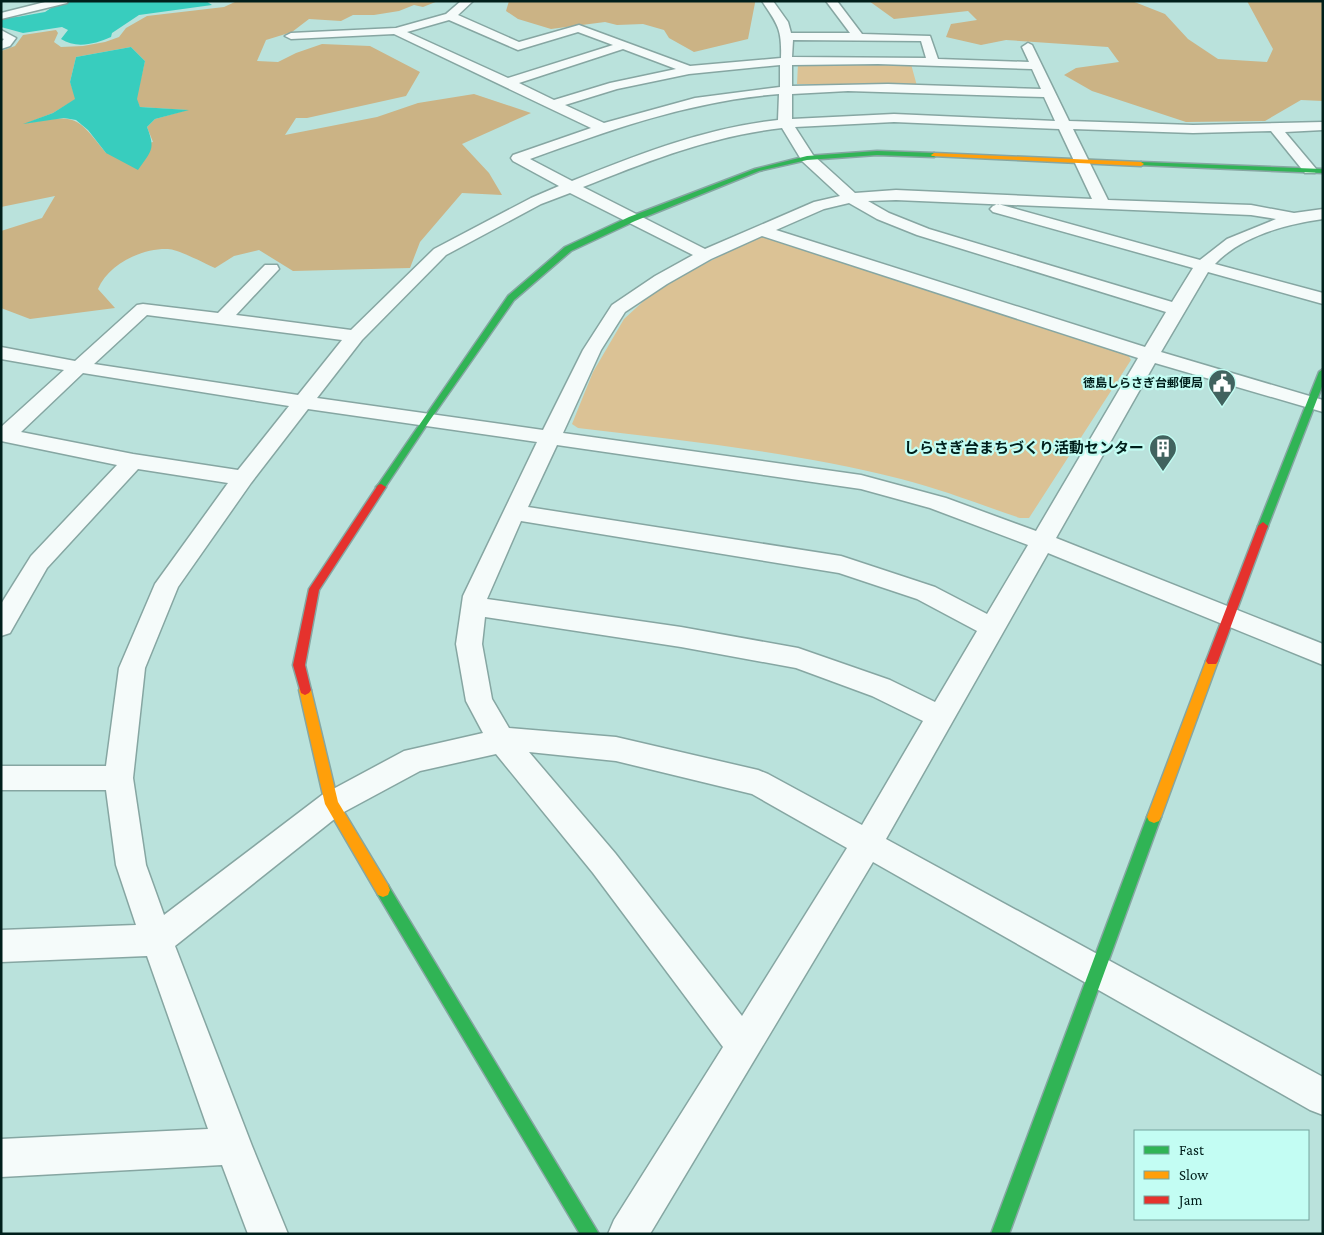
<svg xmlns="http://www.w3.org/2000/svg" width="1324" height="1235" font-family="'Crimson Pro','Noto Sans JP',serif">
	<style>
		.green { fill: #dbc295 }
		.forest { fill: #cbb385; fill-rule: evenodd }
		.water { fill: #38cdbe }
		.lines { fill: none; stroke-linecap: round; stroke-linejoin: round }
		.street-casing { stroke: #86a6a2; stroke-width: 3 }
		.fast-casing { stroke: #86a6a2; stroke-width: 3 }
		.slow-casing { stroke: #86a6a2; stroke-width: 3 }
		.jam-casing { stroke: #86a6a2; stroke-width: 3 }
		.street { fill: #f5fbfa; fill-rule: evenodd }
		.fast { fill: #30b455; fill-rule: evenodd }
		.slow { fill: #ff9f0a; fill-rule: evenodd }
		.jam { fill: #e5322d; fill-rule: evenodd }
		.labels { text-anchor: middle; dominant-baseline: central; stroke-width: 4.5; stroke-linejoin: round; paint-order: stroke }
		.far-poi-label { font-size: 12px; font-weight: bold; fill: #001f1b; stroke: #c3fdf3; text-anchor: end }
		.poi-label { font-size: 15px; font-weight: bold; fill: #001f1b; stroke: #c3fdf3; text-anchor: end }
	</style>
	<rect width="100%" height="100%" fill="#bae2dc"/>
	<!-- green -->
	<path class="green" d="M 839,63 L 911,64 L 917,86 L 797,84 L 798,64 Z
		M 764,233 L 1127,353 L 1131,360 L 1029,518 L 1020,518 C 981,505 941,489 901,479 C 795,452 686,441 578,428 L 572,424 L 593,372 L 624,319 L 649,296 L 668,283 Z"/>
	<!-- forest -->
	<path class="forest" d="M 237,1 L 438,1 L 423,7 L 414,5 L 399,11 L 374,15 L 353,15 L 341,21 L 309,19 L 292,32 L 266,40 L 257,61 L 278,62 L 296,53 L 322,44 L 370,46 L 420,72 L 406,96 L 307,118 L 296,118 L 285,135 L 377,117 L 418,103 L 474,94 L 531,113 L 462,144 L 489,173 L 502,195 L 462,193 L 420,242 L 410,268 L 293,271 L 259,250 L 234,256 L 215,268 C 204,263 177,249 168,249 C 141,248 108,265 98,289 L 115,308 L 30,319 L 1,308 L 1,231 L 42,218 L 55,196 L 1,207 L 1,51 L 15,46 L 23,35 L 56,30 L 58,33 L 54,42 L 61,47 L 83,46 L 105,42 L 119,37 L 126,28 L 147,16 L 224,7 ZM 131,47 L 145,61 L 136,99 L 140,107 L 187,110 L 155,119 L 147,127 L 153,142 L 106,153 C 75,114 76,115 27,123 L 53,113 L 76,99 L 70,82 L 76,57 Z
		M 509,1 L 755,1 L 755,3 L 748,39 L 694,52 L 669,38 L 664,30 L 643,24 L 617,25 L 605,22 L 551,29 L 518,19 L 506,11 Z
		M 869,1 L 1132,1 L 1165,14 L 1188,39 L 1218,59 L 1267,62 L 1273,49 L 1247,1 L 1323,1 L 1323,101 L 1301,100 L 1265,121 L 1186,122 L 1092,91 L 1064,75 L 1076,68 L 1119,62 L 1108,47 L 1006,40 L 981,45 L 946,37 L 951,24 L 977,20 L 968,11 L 894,19 Z"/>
	<!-- water -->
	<path class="water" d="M 74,1 L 206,1 L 212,5 L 139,15 L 112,33 L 111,37 C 95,44 76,49 61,39 L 68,30 L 62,27 L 23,33 L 1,27 L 1,18 L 17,17 L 45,12 L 54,6 Z
		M 131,47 L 145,61 L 137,99 L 140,107 L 189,110 L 155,119 L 147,127 C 156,150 151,151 138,170 L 106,153 L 88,130 L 76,120 L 64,118 L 23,124 L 53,113 L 75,99 L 70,82 L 76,57 Z"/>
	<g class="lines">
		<!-- street casing -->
		<g class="street-casing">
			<path id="street" d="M 49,1 L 68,1 L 67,3 L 1,19 L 1,13 Z
				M 461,1 L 473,1 L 458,15 L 519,42 L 579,25 L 690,66 L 781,58 C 782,29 778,25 762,1 L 773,1 L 788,22 L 791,33 L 850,33 L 826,1 L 837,1 L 862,34 L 930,36 L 938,59 L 1029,62 L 1022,47 L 1028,43 L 1032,45 L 1069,121 L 1193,125 L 1323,122 L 1323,130 L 1285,132 L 1317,170 L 1315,173 L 1305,173 L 1271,131 L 1193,133 L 1073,129 L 1108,200 L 1251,205 L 1294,213 L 1323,209 L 1323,219 C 1287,224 1241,236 1215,264 L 1323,293 L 1323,304 L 1208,272 L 1161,352 L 1323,400 L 1323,412 L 1155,363 L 1056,538 L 1323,644 L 1323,665 L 1048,553 L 886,839 L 1323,1077 L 1323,1115 L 1310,1110 L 873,862 L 650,1234 L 608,1234 L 614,1220 L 723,1047 L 593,873 L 496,754 L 420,771 L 342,813 L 175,946 L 252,1146 L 288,1234 L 248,1234 L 222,1165 L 1,1177 L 1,1139 L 208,1129 L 147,956 L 1,962 L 1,930 L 136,925 L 116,865 L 106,790 L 1,790 L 1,766 L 106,766 L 119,668 L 155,584 L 228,483 L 138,469 L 47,568 L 10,633 L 1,636 L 1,604 L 31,556 L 117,465 L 1,441 L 1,427 L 64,370 L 1,359 L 1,347 L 75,361 L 137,305 L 143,304 L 218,313 L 265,265 L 277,265 L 279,269 L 236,315 L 351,330 L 434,249 L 531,198 L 559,186 L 513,161 L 511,158 L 513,155 L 591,128 L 394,34 L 291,39 L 285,36 L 291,33 L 396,28 L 446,14 ZM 449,20 L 518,50 L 578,32 L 613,45 L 508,78 L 407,32 ZM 793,40 L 921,41 L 926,58 L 792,57 ZM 623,49 L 676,69 L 610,83 L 554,100 L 519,83 ZM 878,64 L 1032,69 L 1041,89 L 888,84 L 792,86 L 792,65 ZM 780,65 L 780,87 L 695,98 L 604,123 L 565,105 L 617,89 L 689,74 ZM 848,91 L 1044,97 L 1055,121 L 894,114 L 792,119 L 792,94 ZM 779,94 L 778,120 C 705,128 639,154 572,181 L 530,159 C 613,129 690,101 779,94 ZM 894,122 L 1059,129 L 1092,199 L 896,190 L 855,193 L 813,155 L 795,127 ZM 782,128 L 802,161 L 840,196 L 814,202 L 705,249 L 583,187 C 648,161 711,136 782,128 ZM 570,193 L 693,255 L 655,276 L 612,305 L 583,350 L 543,430 L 317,398 L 362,340 L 446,255 L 541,204 ZM 896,200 L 1251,215 L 1276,219 L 1227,239 L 1200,260 L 998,204 L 993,206 L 990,209 L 993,212 L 1193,268 L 1172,302 L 929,229 L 889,213 L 868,201 ZM 849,203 L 877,219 L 917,235 L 1166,312 L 1145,347 L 776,230 L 824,209 ZM 762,236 L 1138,358 L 1036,531 L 946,498 L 861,475 L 563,433 L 601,350 L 625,312 L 667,284 L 711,259 ZM 147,315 L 342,340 L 298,395 L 94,364 ZM 83,373 L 289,406 L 238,470 L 133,454 L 21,432 ZM 308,409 L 537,442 L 463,596 L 456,644 L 466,701 L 483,733 L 404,751 L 322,795 L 164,915 L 146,865 L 133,778 L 145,668 L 178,587 L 251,483 ZM 557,445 L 861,489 L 930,508 L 1028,545 L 987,614 L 935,587 L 841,556 L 528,507 ZM 521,521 L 839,573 L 917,599 L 977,631 L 935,702 L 890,680 L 798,648 L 681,627 L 487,599 ZM 485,617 L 681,647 L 796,668 L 872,696 L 923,721 L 862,825 L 768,774 L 758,770 L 616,737 L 509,728 L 492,699 L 482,644 ZM 529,752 L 616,761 L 752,794 L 847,848 L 742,1016 L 615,853 Z
				M 1,30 L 16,38 L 10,46 L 1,49 L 1,42 L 4,39 L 1,38 Z"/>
		</g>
		<!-- fast casing -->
		<g class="fast-casing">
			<path id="fast" d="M 877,151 L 934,153 L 937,155 L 934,157 L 877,155 L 807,160 L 759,171 L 635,221 L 571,251 L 514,300 L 430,420 L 384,489 L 378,489 L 376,487 L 378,485 L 508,296 L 565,247 L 629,217 L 755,169 L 807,156 Z
				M 1141,162 L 1323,169 L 1323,173 L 1139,165 L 1139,163 Z
				M 1323,369 L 1323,384 L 1268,526 L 1267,529 L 1259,529 L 1258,526 L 1319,372 Z
				M 1154,811 L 1159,813 L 1161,817 L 1009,1234 L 991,1234 L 1147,817 L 1149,813 Z
				M 383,883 L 388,885 L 599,1234 L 580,1234 L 378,895 L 376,890 L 378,885 Z"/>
		</g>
		<!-- slow casing -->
		<g class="slow-casing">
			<path id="slow" d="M 934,153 L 1141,162 L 1144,164 L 1141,166 L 932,156 L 931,155 Z
				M 1212,656 L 1216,658 L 1218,661 L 1161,817 L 1159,821 L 1154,823 L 1149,821 L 1147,817 L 1206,661 L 1208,658 Z
				M 305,685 L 309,687 L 311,690 L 338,802 L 388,885 L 390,890 L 388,895 L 383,897 L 378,895 L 325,804 L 299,690 L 301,687 Z"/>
		</g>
		<!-- jam casing -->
		<g class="jam-casing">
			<path id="jam" d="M 381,484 L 386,487 L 319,590 L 305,665 L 311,690 L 309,693 L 305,695 L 301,693 L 293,665 L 309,589 L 378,485 Z
				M 1263,522 L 1268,526 L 1218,661 L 1216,664 L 1208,664 L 1206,661 L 1258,526 Z"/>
		</g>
		<!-- street -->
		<use href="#street" class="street"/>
		<!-- fast -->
		<use href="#fast" class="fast"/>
		<!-- slow -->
		<use href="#slow" class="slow"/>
		<!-- jam -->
		<use href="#jam" class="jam"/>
	</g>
	<!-- icons -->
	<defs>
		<g id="civic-pin" transform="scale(1.4375)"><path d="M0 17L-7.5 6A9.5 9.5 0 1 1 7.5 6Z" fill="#41635f" stroke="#c3fdf3"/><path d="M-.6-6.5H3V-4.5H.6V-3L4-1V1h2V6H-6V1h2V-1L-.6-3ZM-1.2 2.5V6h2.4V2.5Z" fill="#fff"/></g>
		<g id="building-pin" transform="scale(1.4375)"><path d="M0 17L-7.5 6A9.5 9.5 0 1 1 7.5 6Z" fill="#41635f" stroke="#c3fdf3"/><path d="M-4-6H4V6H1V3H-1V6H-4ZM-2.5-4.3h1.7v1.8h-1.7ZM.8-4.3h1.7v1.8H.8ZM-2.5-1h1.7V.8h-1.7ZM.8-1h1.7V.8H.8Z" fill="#fff"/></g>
	</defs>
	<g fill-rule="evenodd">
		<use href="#civic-pin" x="1222" y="383"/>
		<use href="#building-pin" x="1163" y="448"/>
	</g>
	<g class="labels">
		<!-- far-poi labels -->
		<g class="far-poi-label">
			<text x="1203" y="383">徳島しらさぎ台郵便局</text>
		</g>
		<!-- poi labels -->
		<g class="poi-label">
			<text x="1144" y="448">しらさぎ台まちづくり活動センター</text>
		</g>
	</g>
	<!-- border -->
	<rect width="1324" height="1235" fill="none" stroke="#001f1b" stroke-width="5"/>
	<!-- legend -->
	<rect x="1134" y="1130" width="175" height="90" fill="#c3fdf3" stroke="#75a49d"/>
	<rect x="1144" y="1146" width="25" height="8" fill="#30b455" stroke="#75a49d"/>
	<text x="1179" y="1155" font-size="15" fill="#001f1b">Fast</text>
	<rect x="1144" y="1171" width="25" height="8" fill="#ff9f0a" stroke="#75a49d"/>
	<text x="1179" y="1180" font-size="15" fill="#001f1b">Slow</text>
	<rect x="1144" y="1196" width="25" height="8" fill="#e5322d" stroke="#75a49d"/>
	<text x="1179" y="1205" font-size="15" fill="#001f1b">Jam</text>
</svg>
